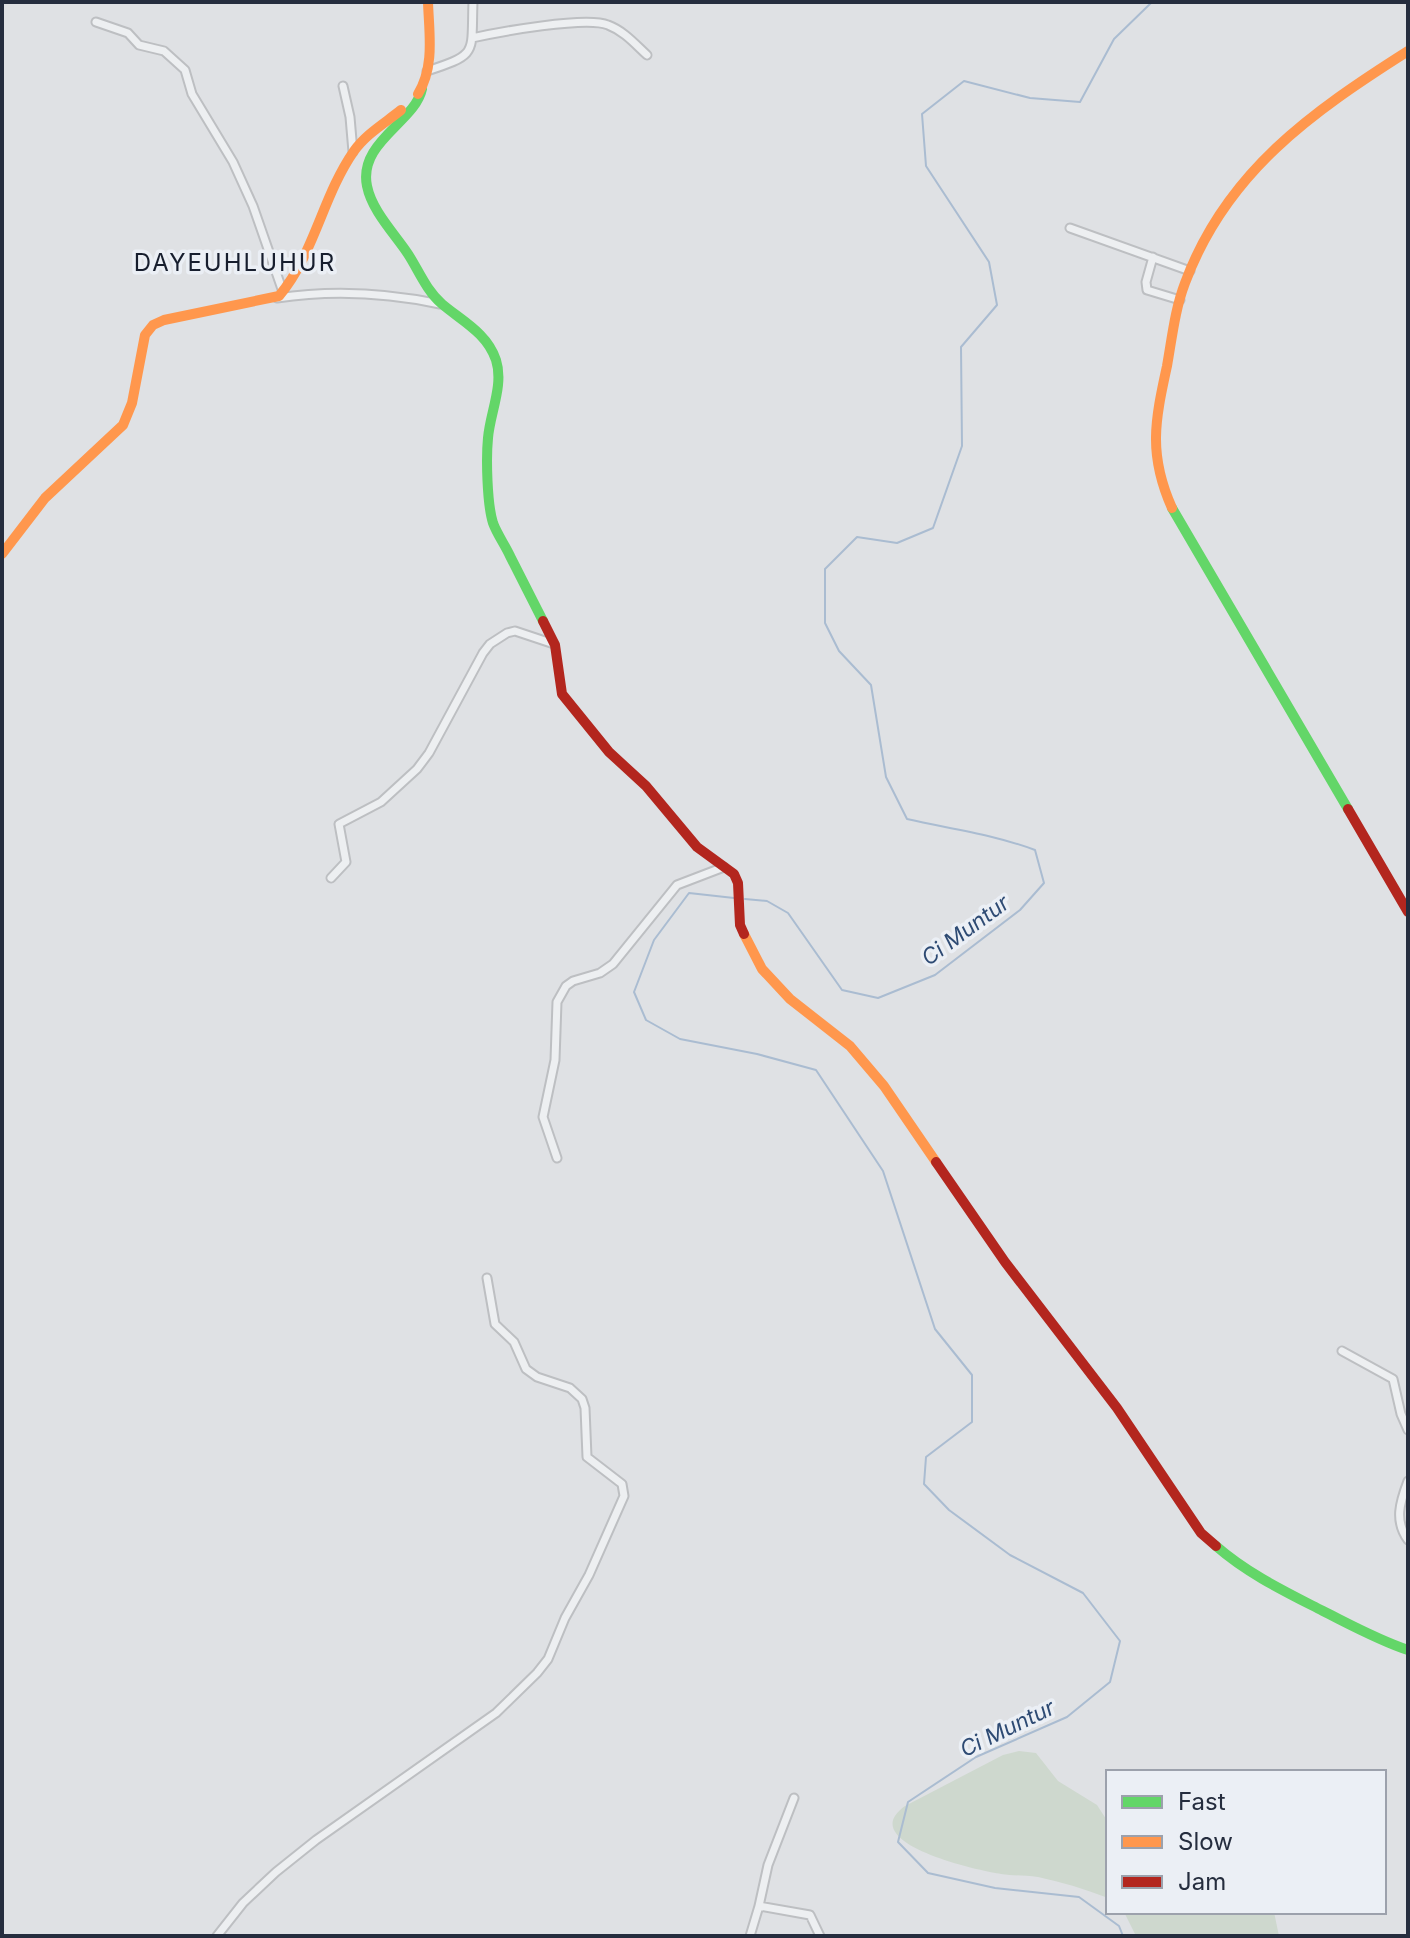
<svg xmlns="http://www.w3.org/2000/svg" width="1410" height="1938" font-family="Inter,sans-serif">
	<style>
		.green { fill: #ced8ce }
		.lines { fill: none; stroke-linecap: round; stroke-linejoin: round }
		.stream { stroke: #aabcd1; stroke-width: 2 }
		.street-casing { stroke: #bdbfc2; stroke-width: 11 }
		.street { stroke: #edeff1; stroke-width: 7 }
		.fast { stroke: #63d668; stroke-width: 10 }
		.slow { stroke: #ff974d; stroke-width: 10 }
		.jam { stroke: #b3261e; stroke-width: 10 }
		.labels { text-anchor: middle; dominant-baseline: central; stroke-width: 7; stroke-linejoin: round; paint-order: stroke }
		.water-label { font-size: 22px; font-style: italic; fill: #2d4a73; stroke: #ebeff5 }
		.quarter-label { font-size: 24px; letter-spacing: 2px; fill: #171e2e; stroke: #ebeff5 }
	</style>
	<rect width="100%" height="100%" fill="#dfe1e4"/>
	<!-- green -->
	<path class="green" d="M 1019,1751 L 1036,1753 L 1058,1781 L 1097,1805 L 1108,1822 L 1108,1898 C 1085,1889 1062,1882 1038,1877 C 1025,1875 1013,1876 1001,1874 C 979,1871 853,1843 905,1806 L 1003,1755 Z
		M 1124,1912 L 1274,1912 L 1279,1936 L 1136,1936 Z"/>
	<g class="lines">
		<!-- stream -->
		<path class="stream" d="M 734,898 L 689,893 L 654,940 L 634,992 L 646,1020 L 680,1039 L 757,1054 L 816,1070 L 883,1171 L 935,1329 L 972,1375 L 972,1422 L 926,1457 L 924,1484 L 949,1510 L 1010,1555 L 1083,1593 L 1120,1641 L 1110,1682 L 1067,1717 L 976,1757 L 908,1802 L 898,1842 L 928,1873 L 995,1888 L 1079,1897 L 1119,1926 L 1123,1936
			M 745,899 L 767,901 L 788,913 L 842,990 L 878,998 L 935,975 L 1020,910 L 1044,883 L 1035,850 C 992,834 951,829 907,819 L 886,777 L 871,685 L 839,651 L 825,623 L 825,569 L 857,537 L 897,543 L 933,528 L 962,446 L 961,347 L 997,305 L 989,262 L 926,166 L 922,114 L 964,81 L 1030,98 L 1080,102 L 1114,39 L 1152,2"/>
		<!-- street casing -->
		<g class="street-casing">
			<path id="street" d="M 96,22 L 128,33 L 139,45 L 164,51 L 185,70 L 192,94 L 233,162 L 253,206 L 283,292
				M 472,38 C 499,32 586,16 608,25 C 624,31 635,44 647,55
				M 427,71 C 479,54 471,54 473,2
				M 343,86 L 350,117 L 353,152
				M 1070,228 L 1190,271
				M 1153,257 L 1146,282 L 1147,290 L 1180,300
				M 277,298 C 330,290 388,293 440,304
				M 331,878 L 346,862 L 339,824 L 381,802 L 417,769 L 429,753 L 483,653 L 490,644 L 507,633 L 515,631 L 554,644
				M 557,1158 L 543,1117 L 555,1060 L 557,1002 L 566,986 L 573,981 L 600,973 L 613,964 L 677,885 L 724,867
				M 1342,1351 L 1393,1379 L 1401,1414 L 1408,1430
				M 1408,1481 C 1400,1502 1394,1521 1408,1540
				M 759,1906 L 768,1865 L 794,1798
				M 217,1936 L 243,1903 L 276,1872 L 316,1840 L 496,1713 L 537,1673 L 548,1659 L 565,1618 L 589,1575 L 624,1496 L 622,1484 L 587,1457 L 585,1408 L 582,1399 L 570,1388 L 537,1377 L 526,1369 L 514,1342 L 495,1324 L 487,1278
				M 750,1936 L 759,1906 L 810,1915 L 820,1936"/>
		</g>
		<!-- street -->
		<use href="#street" class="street"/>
		<!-- fast -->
		<path class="fast" d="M 422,89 C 415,122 358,142 367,186 C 372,211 394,233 408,254 C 419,271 426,290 442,304 C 462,321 487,333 496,360 C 504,385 490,413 488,438 C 486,458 487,504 493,523 C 497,534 505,545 510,556 C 521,578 532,599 543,621
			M 1172,508 L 1348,809
			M 1216,1546 C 1248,1574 1286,1592 1323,1611 C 1351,1625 1378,1640 1408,1650"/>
		<!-- slow -->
		<path class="slow" d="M 418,94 C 435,66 429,33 428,2
			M 1172,508 C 1148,454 1155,421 1167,366 C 1172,338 1175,309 1185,283 C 1226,172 1312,112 1408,51
			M 2,554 L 45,498 L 123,425 L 132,403 L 145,335 L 153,325 L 164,320 L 279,296 C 315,253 322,197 354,151 C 366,134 385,123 401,110
			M 744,934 L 762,969 L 790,999 L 850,1046 L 884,1086 L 936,1162"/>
		<!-- jam -->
		<path class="jam" d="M 543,621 L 555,645 L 562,694 L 609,752 L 646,786 L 697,847 L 734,874 L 738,883 L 740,925 L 744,934
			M 1348,809 L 1408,912
			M 936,1162 L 1005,1262 L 1117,1408 L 1201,1533 L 1216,1546"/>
	</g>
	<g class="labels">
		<!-- water labels -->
		<g class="water-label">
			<text transform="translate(965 930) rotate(-36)">Ci Muntur</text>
			<text transform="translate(1007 1728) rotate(-26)">Ci Muntur</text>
		</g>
		<!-- quarter labels -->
		<g class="quarter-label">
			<text x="235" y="262">DAYEUHLUHUR</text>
		</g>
	</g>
	<!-- border -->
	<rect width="1410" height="1938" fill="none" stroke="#252d3e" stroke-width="8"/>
	<!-- legend -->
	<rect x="1106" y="1770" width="280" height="144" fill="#ebeff5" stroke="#9ca1ac" stroke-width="2"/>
	<rect x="1122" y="1796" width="40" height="12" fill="#63d668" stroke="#9ca1ac" stroke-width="2"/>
	<text x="1178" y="1810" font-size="24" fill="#252d3e">Fast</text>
	<rect x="1122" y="1836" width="40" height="12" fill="#ff974d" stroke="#9ca1ac" stroke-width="2"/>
	<text x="1178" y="1850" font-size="24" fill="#252d3e">Slow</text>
	<rect x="1122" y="1876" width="40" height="12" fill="#b3261e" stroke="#9ca1ac" stroke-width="2"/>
	<text x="1178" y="1890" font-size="24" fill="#252d3e">Jam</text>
</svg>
